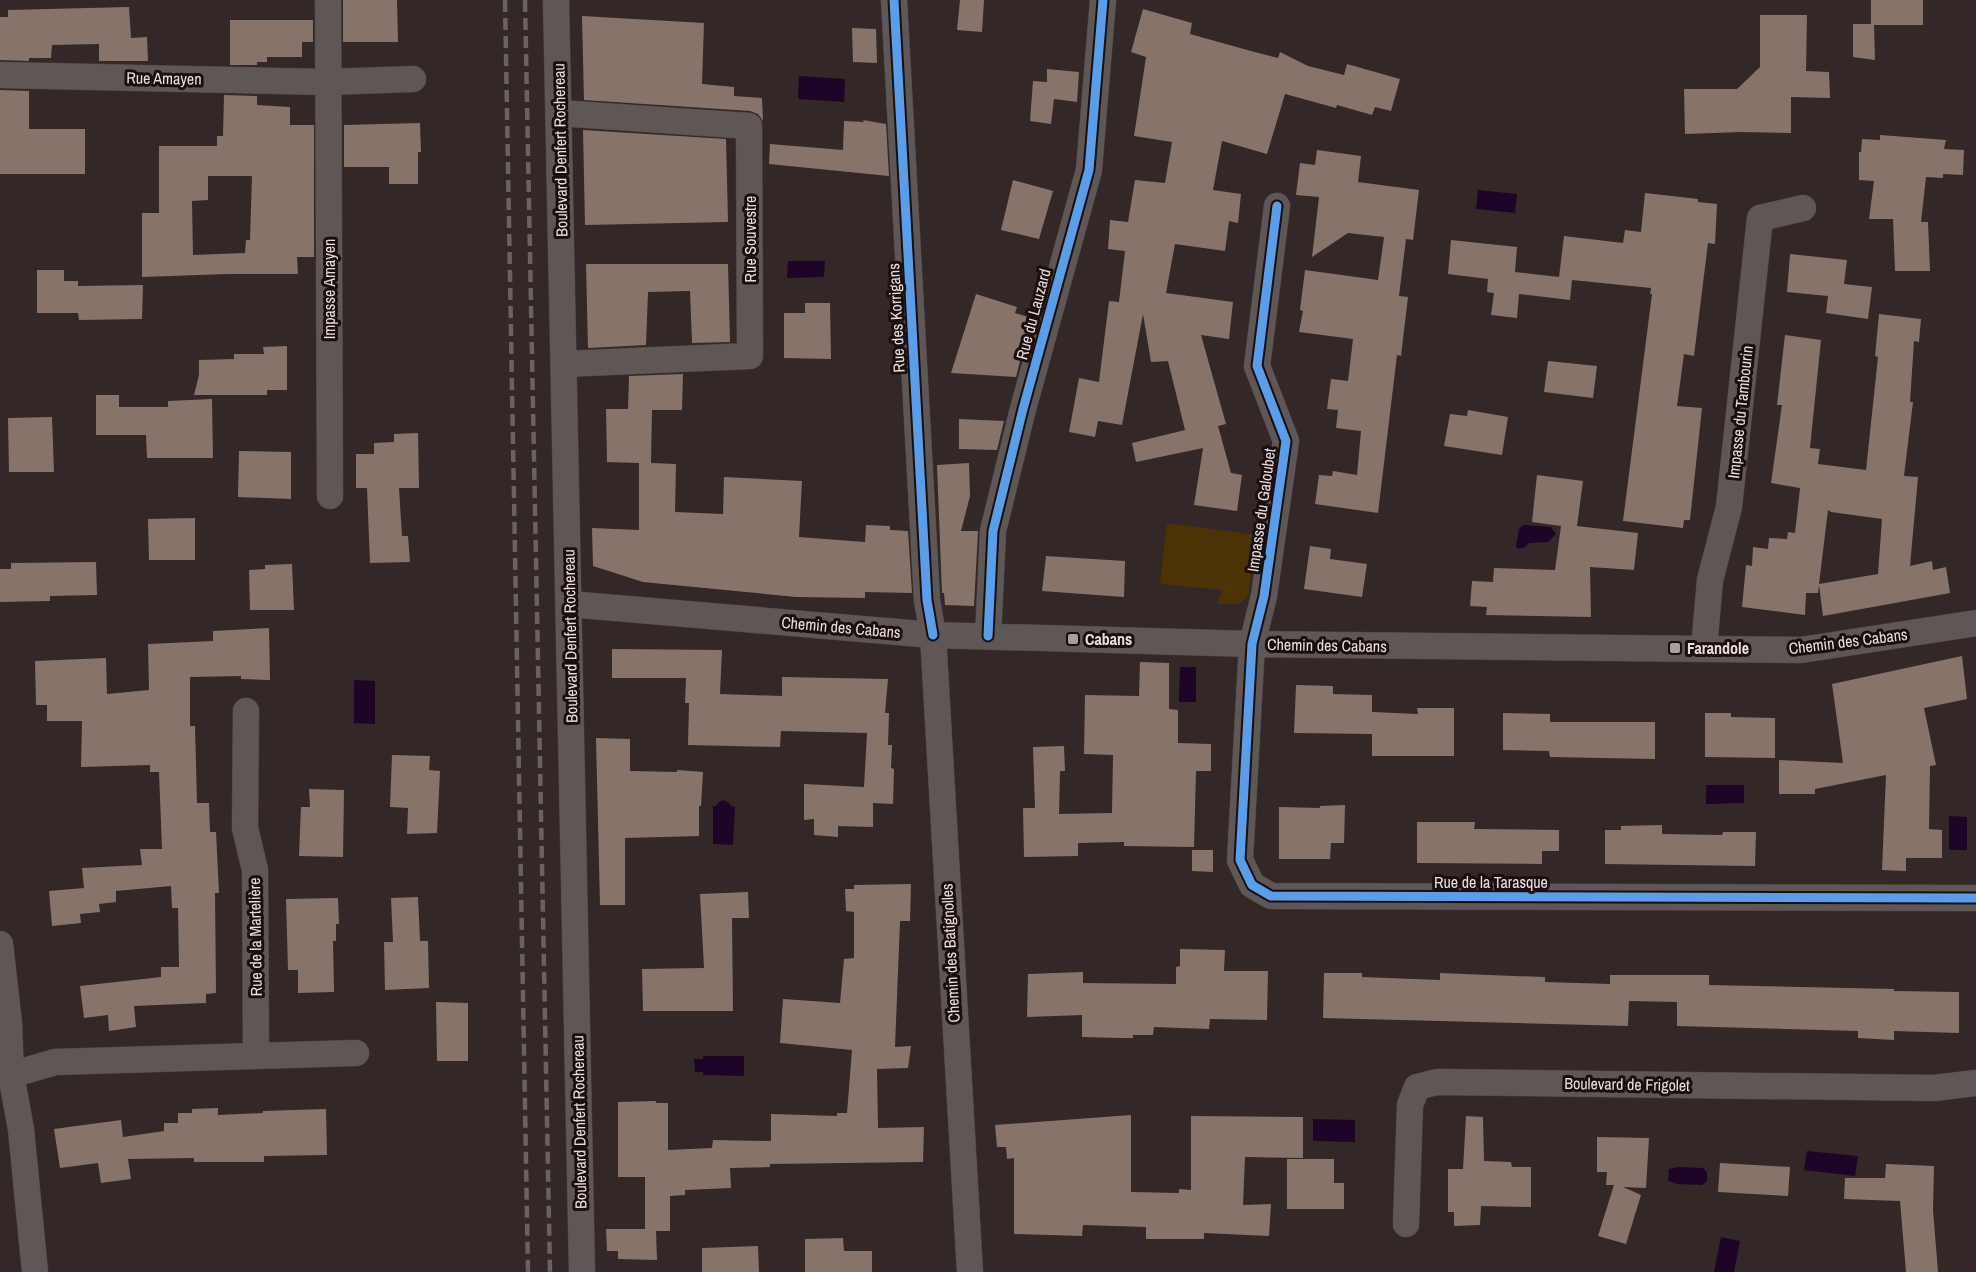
<svg xmlns="http://www.w3.org/2000/svg" width="1976" height="1272" font-family="'Archivo Narrow',sans-serif">
	<style>
		.green { fill: #4c3305 }
		.water { fill: #1e0427 }
		.building { fill: #88736b; fill-rule: evenodd }
		.lines { fill: none; stroke-linecap: round; stroke-linejoin: round }
		.minor-casing { stroke: #4c4242; stroke-width: 27 }
		.minor { stroke: #5f5656; stroke-width: 26 }
		.rail { stroke: #6a6161; stroke-width: 4.5; stroke-dasharray: 12 6; stroke-linecap: butt }
		.cycleway-casing { stroke: #190f0f; stroke-width: 13 }
		.cycleway { stroke: #5a9eea; stroke-width: 9 }
		.poi-dot { fill: #ab9d9d; stroke: #190f0f; stroke-width: 2 }
		.labels { text-anchor: middle; dominant-baseline: central; stroke-width: 6; stroke-linejoin: round; paint-order: stroke }
		.street-label { font-size: 16px; fill: #ecdcdd; stroke: #190f0f }
		.poi-label { font-size: 16px; font-weight: bold; fill: #ecdcdd; stroke: #190f0f; text-anchor: start }
	</style>
	<rect width="100%" height="100%" fill="#332727"/>
	<!-- green -->
	<path class="green" d="M 1167,523 L 1256,535 L 1249,593 C 1243,607 1232,604 1218,604 L 1222,590 L 1160,584 Z"/>
	<!-- water -->
	<path class="water" d="M 799,76 L 845,79 L 844,102 L 798,99 Z
		M 1478,190 L 1517,194 L 1515,213 L 1476,209 Z
		M 788,261 L 825,261 L 824,277 L 787,278 Z
		M 1523,525 L 1551,527 L 1556,534 L 1548,542 L 1529,543 L 1525,547 L 1519,549 L 1516,547 L 1519,529 Z
		M 1180,667 L 1196,667 L 1196,702 L 1179,702 Z
		M 354,680 L 375,681 L 375,724 L 354,723 Z
		M 1706,785 L 1744,785 L 1744,803 L 1706,804 Z
		M 723,800 L 728,802 L 731,806 L 735,807 L 733,845 L 713,844 L 713,806 L 716,806 L 718,803 Z
		M 1949,816 L 1967,817 L 1967,850 L 1949,850 Z
		M 703,1056 L 744,1056 L 744,1076 L 703,1075 L 703,1072 L 695,1072 L 694,1059 L 703,1059 Z
		M 1313,1119 L 1355,1120 L 1355,1142 L 1313,1141 Z
		M 1807,1151 L 1858,1156 L 1855,1176 L 1804,1170 Z
		M 1678,1167 L 1703,1168 L 1707,1172 L 1707,1181 L 1702,1185 L 1677,1184 L 1668,1181 L 1669,1169 Z
		M 1721,1237 L 1740,1241 L 1734,1272 L 1714,1272 Z"/>
	<!-- building -->
	<path class="building" d="M 343,0 L 397,0 L 398,42 L 343,42 Z
		M 960,0 L 984,0 L 982,32 L 957,30 Z
		M 1871,0 L 1923,0 L 1923,25 L 1874,25 L 1875,60 L 1853,57 L 1853,24 L 1871,24 Z
		M 129,7 L 131,38 L 147,37 L 148,61 L 99,61 L 99,44 L 52,45 L 51,58 L 29,58 L 29,61 L 0,60 L 0,17 L 8,17 L 8,10 Z
		M 1143,9 L 1192,23 L 1190,34 L 1251,51 L 1278,58 L 1280,52 L 1308,66 L 1344,75 L 1347,64 L 1400,79 L 1391,111 L 1375,107 L 1372,115 L 1337,105 L 1336,108 L 1285,94 L 1267,154 L 1222,141 L 1213,190 L 1241,194 L 1238,223 L 1229,221 L 1225,251 L 1175,244 L 1166,293 L 1233,302 L 1229,339 L 1201,335 L 1226,424 L 1218,426 L 1231,473 L 1242,475 L 1237,511 L 1194,505 L 1203,448 L 1136,462 L 1132,443 L 1185,430 L 1168,361 L 1151,362 L 1143,314 L 1122,425 L 1098,421 L 1095,437 L 1069,432 L 1079,378 L 1099,382 L 1109,301 L 1119,302 L 1125,251 L 1108,249 L 1110,220 L 1128,222 L 1135,180 L 1165,183 L 1172,142 L 1134,136 L 1146,57 L 1131,52 Z
		M 1760,15 L 1807,15 L 1806,71 L 1829,72 L 1830,98 L 1791,97 L 1791,133 L 1741,132 L 1685,134 L 1684,89 L 1737,89 L 1760,67 Z
		M 582,16 L 704,23 L 702,84 L 734,87 L 734,96 L 762,98 L 763,121 L 758,114 L 750,111 L 584,100 Z
		M 230,20 L 313,20 L 313,42 L 302,42 L 302,57 L 267,57 L 267,62 L 257,62 L 257,65 L 230,65 Z
		M 852,28 L 876,29 L 877,63 L 853,62 Z
		M 1047,69 L 1079,72 L 1077,102 L 1054,99 L 1051,124 L 1030,121 L 1033,81 L 1047,82 Z
		M 0,90 L 29,91 L 29,129 L 85,129 L 85,174 L 0,174 Z
		M 224,95 L 257,96 L 257,105 L 290,107 L 290,125 L 314,125 L 314,257 L 297,257 L 298,274 L 228,274 L 142,277 L 142,213 L 159,213 L 159,146 L 217,146 L 217,136 L 223,136 ZM 208,176 L 252,176 L 250,240 L 246,240 L 245,253 L 193,255 L 192,201 L 208,200 Z
		M 863,120 L 886,124 L 889,176 L 769,164 L 770,144 L 843,150 L 844,121 L 864,122 Z
		M 420,123 L 421,152 L 418,152 L 418,184 L 389,184 L 389,167 L 344,167 L 344,125 Z
		M 583,130 L 726,139 L 728,222 L 585,225 Z
		M 1880,135 L 1946,140 L 1944,149 L 1964,150 L 1963,175 L 1943,174 L 1943,178 L 1926,177 L 1921,222 L 1928,222 L 1930,271 L 1895,271 L 1893,219 L 1869,219 L 1874,181 L 1859,180 L 1859,152 L 1861,152 L 1862,139 L 1880,140 Z
		M 1317,150 L 1361,156 L 1358,182 L 1419,190 L 1413,240 L 1406,239 L 1399,296 L 1408,297 L 1401,356 L 1397,355 L 1378,513 L 1315,504 L 1319,475 L 1332,476 L 1333,471 L 1357,475 L 1361,431 L 1336,428 L 1338,410 L 1327,409 L 1331,379 L 1348,381 L 1353,339 L 1299,332 L 1303,311 L 1300,310 L 1305,270 L 1378,280 L 1384,237 L 1348,233 L 1312,257 L 1319,197 L 1296,195 L 1300,163 L 1315,165 Z
		M 1013,180 L 1053,191 L 1039,239 L 1001,230 Z
		M 1645,193 L 1698,199 L 1698,202 L 1717,204 L 1715,244 L 1708,243 L 1694,356 L 1684,354 L 1677,406 L 1702,408 L 1690,520 L 1684,520 L 1683,528 L 1623,521 L 1652,294 L 1650,294 L 1651,288 L 1572,280 L 1570,300 L 1519,294 L 1517,318 L 1491,315 L 1494,293 L 1487,292 L 1488,279 L 1448,274 L 1451,240 L 1517,247 L 1515,272 L 1559,277 L 1564,236 L 1623,243 L 1625,230 L 1641,232 Z
		M 1790,254 L 1847,260 L 1844,284 L 1872,287 L 1868,319 L 1826,313 L 1828,296 L 1787,292 Z
		M 586,264 L 728,264 L 730,342 L 692,343 L 690,291 L 648,292 L 646,345 L 588,348 Z
		M 37,270 L 64,270 L 64,281 L 78,281 L 78,286 L 143,285 L 142,319 L 79,320 L 78,313 L 37,313 Z
		M 976,294 L 1017,307 L 1015,313 L 1031,318 L 1016,377 L 951,373 Z
		M 805,303 L 830,303 L 831,359 L 784,358 L 784,313 L 805,313 Z
		M 1879,314 L 1921,319 L 1919,342 L 1914,341 L 1910,402 L 1913,402 L 1904,476 L 1918,477 L 1910,566 L 1932,561 L 1933,570 L 1946,567 L 1950,593 L 1823,616 L 1819,585 L 1818,593 L 1806,593 L 1805,615 L 1742,607 L 1746,565 L 1752,566 L 1753,547 L 1768,549 L 1769,538 L 1787,539 L 1788,532 L 1795,533 L 1800,488 L 1771,483 L 1782,405 L 1777,405 L 1785,335 L 1821,340 L 1810,448 L 1820,449 L 1818,464 L 1866,470 L 1878,357 L 1875,356 ZM 1828,510 L 1831,512 L 1882,519 L 1878,574 L 1819,584 Z
		M 287,346 L 287,390 L 267,390 L 267,395 L 194,395 L 199,375 L 199,360 L 234,359 L 234,354 L 264,354 L 263,347 Z
		M 1548,361 L 1597,366 L 1593,398 L 1544,392 Z
		M 683,374 L 682,410 L 652,410 L 651,463 L 676,464 L 675,512 L 723,514 L 724,477 L 802,481 L 799,537 L 865,542 L 866,525 L 890,526 L 890,530 L 908,531 L 912,593 L 865,592 L 865,598 L 796,597 L 643,582 L 593,566 L 592,528 L 639,530 L 639,463 L 607,462 L 606,409 L 628,409 L 629,376 Z
		M 96,395 L 119,395 L 119,407 L 168,407 L 168,401 L 212,399 L 213,458 L 147,458 L 146,435 L 96,435 Z
		M 1468,410 L 1508,417 L 1502,455 L 1444,446 L 1450,414 L 1467,416 Z
		M 52,417 L 54,472 L 9,472 L 8,418 Z
		M 959,419 L 1004,421 L 997,450 L 959,449 Z
		M 418,433 L 419,488 L 399,488 L 402,536 L 408,536 L 410,562 L 370,563 L 367,488 L 356,488 L 356,454 L 374,454 L 374,443 L 394,442 L 394,434 Z
		M 239,451 L 291,452 L 291,499 L 238,497 Z
		M 969,463 L 970,496 L 961,531 L 978,531 L 974,606 L 945,605 L 944,593 L 942,593 L 937,465 Z
		M 1537,475 L 1583,481 L 1577,526 L 1638,533 L 1634,570 L 1590,567 L 1591,617 L 1486,615 L 1487,607 L 1470,606 L 1472,581 L 1493,582 L 1494,568 L 1555,570 L 1561,526 L 1532,522 Z
		M 195,518 L 195,560 L 149,560 L 148,519 Z
		M 1310,546 L 1331,549 L 1330,559 L 1367,564 L 1362,597 L 1304,589 Z
		M 1046,556 L 1125,561 L 1124,597 L 1042,591 Z
		M 96,562 L 97,595 L 50,596 L 50,601 L 0,602 L 0,569 L 11,569 L 11,563 Z
		M 292,564 L 294,610 L 250,610 L 249,570 L 265,569 L 265,565 Z
		M 269,628 L 270,680 L 241,679 L 241,676 L 190,677 L 190,726 L 195,726 L 197,803 L 209,803 L 210,832 L 216,832 L 219,893 L 215,893 L 216,993 L 206,994 L 206,1003 L 134,1006 L 136,1027 L 109,1031 L 108,1015 L 84,1018 L 80,986 L 161,977 L 161,967 L 179,967 L 178,908 L 172,908 L 171,886 L 116,891 L 116,902 L 99,904 L 100,912 L 80,914 L 81,923 L 52,926 L 49,891 L 84,888 L 82,868 L 142,865 L 140,849 L 162,849 L 159,772 L 150,772 L 150,765 L 81,767 L 82,721 L 47,721 L 47,705 L 36,705 L 35,661 L 106,658 L 107,694 L 149,690 L 148,644 L 213,641 L 213,631 Z
		M 612,649 L 722,650 L 720,694 L 782,696 L 782,677 L 888,679 L 885,713 L 889,713 L 888,745 L 892,745 L 891,768 L 894,769 L 893,804 L 873,803 L 873,827 L 838,826 L 838,837 L 814,835 L 814,819 L 804,820 L 804,784 L 864,787 L 867,733 L 781,731 L 780,747 L 688,745 L 689,703 L 685,703 L 686,678 L 612,678 Z
		M 1962,656 L 1967,699 L 1924,708 L 1936,765 L 1930,766 L 1929,829 L 1942,830 L 1942,858 L 1906,858 L 1906,871 L 1882,870 L 1886,775 L 1815,789 L 1815,794 L 1779,794 L 1779,760 L 1843,763 L 1832,684 Z
		M 1140,662 L 1169,663 L 1169,709 L 1178,710 L 1178,743 L 1211,744 L 1211,771 L 1196,771 L 1194,847 L 1124,846 L 1124,842 L 1078,843 L 1078,856 L 1024,857 L 1023,808 L 1035,808 L 1033,747 L 1064,746 L 1065,771 L 1060,771 L 1059,814 L 1112,813 L 1113,755 L 1084,754 L 1085,695 L 1139,696 Z
		M 1296,685 L 1333,686 L 1333,694 L 1372,695 L 1372,712 L 1418,714 L 1417,708 L 1454,708 L 1454,756 L 1372,756 L 1372,734 L 1294,733 Z
		M 1503,713 L 1550,714 L 1550,722 L 1655,722 L 1655,759 L 1550,757 L 1549,751 L 1503,750 Z
		M 1705,713 L 1731,713 L 1731,717 L 1775,718 L 1775,758 L 1705,757 Z
		M 596,738 L 630,739 L 630,771 L 677,772 L 677,770 L 703,772 L 701,806 L 699,806 L 699,836 L 625,838 L 625,905 L 600,905 Z
		M 392,755 L 430,756 L 429,770 L 440,771 L 437,833 L 407,834 L 408,808 L 390,807 Z
		M 309,789 L 344,790 L 343,857 L 299,856 L 301,807 L 310,807 Z
		M 1345,805 L 1344,843 L 1331,843 L 1330,859 L 1279,859 L 1279,807 L 1320,808 L 1320,806 Z
		M 1417,822 L 1475,822 L 1474,829 L 1559,830 L 1559,851 L 1542,851 L 1542,864 L 1417,863 Z
		M 1662,825 L 1662,834 L 1722,835 L 1723,832 L 1756,832 L 1755,866 L 1605,864 L 1605,830 L 1621,830 L 1621,826 Z
		M 1192,850 L 1213,850 L 1213,872 L 1192,871 Z
		M 911,884 L 910,921 L 900,921 L 895,1047 L 911,1046 L 908,1068 L 877,1069 L 878,1128 L 924,1127 L 923,1162 L 770,1164 L 770,1167 L 730,1168 L 731,1188 L 685,1190 L 685,1195 L 670,1196 L 670,1231 L 656,1231 L 657,1260 L 618,1259 L 618,1251 L 607,1251 L 606,1229 L 645,1229 L 645,1177 L 618,1177 L 618,1102 L 656,1101 L 656,1103 L 668,1103 L 668,1150 L 712,1148 L 713,1140 L 771,1141 L 771,1114 L 837,1116 L 837,1113 L 847,1113 L 852,1050 L 780,1043 L 783,999 L 840,1003 L 844,959 L 854,958 L 854,912 L 846,911 L 845,889 L 854,889 L 854,885 Z
		M 748,892 L 749,918 L 732,918 L 733,1011 L 643,1011 L 642,969 L 704,968 L 700,894 Z
		M 418,897 L 420,941 L 428,941 L 429,988 L 385,990 L 384,942 L 393,942 L 391,898 Z
		M 338,898 L 339,924 L 336,924 L 336,941 L 333,941 L 334,992 L 298,993 L 298,970 L 288,970 L 286,899 Z
		M 1180,949 L 1225,950 L 1224,971 L 1268,971 L 1267,1020 L 1210,1019 L 1209,1029 L 1154,1027 L 1153,1035 L 1133,1035 L 1133,1038 L 1121,1038 L 1082,1037 L 1082,1015 L 1027,1017 L 1028,974 L 1083,972 L 1083,983 L 1176,984 L 1176,967 L 1180,966 Z
		M 1324,973 L 1362,973 L 1362,977 L 1440,980 L 1440,973 L 1514,976 L 1545,977 L 1545,982 L 1610,984 L 1610,975 L 1709,975 L 1709,985 L 1894,989 L 1894,991 L 1959,992 L 1959,1033 L 1894,1031 L 1894,1040 L 1858,1038 L 1858,1031 L 1677,1026 L 1677,1002 L 1629,1001 L 1628,1026 L 1323,1018 Z
		M 436,1002 L 468,1003 L 468,1061 L 437,1061 Z
		M 218,1108 L 218,1115 L 263,1113 L 263,1111 L 326,1109 L 327,1155 L 264,1156 L 264,1162 L 194,1162 L 194,1158 L 128,1159 L 131,1179 L 101,1183 L 98,1163 L 60,1168 L 54,1129 L 121,1120 L 123,1137 L 164,1131 L 164,1123 L 178,1123 L 178,1113 L 192,1113 L 192,1109 Z
		M 1131,1115 L 1131,1192 L 1179,1193 L 1179,1189 L 1191,1190 L 1191,1116 L 1303,1117 L 1303,1158 L 1245,1157 L 1243,1205 L 1271,1204 L 1269,1236 L 1204,1233 L 1204,1239 L 1146,1239 L 1146,1227 L 1083,1225 L 1082,1236 L 1014,1234 L 1014,1158 L 1007,1159 L 1006,1147 L 997,1147 L 995,1125 Z
		M 1466,1116 L 1483,1117 L 1484,1161 L 1511,1162 L 1512,1167 L 1531,1167 L 1531,1207 L 1481,1206 L 1480,1225 L 1454,1226 L 1454,1212 L 1448,1212 L 1448,1169 L 1463,1169 Z
		M 1597,1137 L 1649,1138 L 1646,1188 L 1623,1187 L 1641,1195 L 1626,1244 L 1598,1236 L 1614,1185 L 1606,1185 L 1607,1172 L 1597,1172 Z
		M 1287,1159 L 1334,1159 L 1334,1183 L 1344,1183 L 1344,1209 L 1287,1209 Z
		M 1720,1163 L 1790,1167 L 1788,1196 L 1718,1192 Z
		M 1886,1164 L 1934,1166 L 1933,1210 L 1938,1272 L 1906,1272 L 1900,1201 L 1844,1199 L 1845,1178 L 1885,1178 Z
		M 843,1238 L 844,1251 L 872,1251 L 872,1272 L 805,1272 L 805,1239 Z
		M 758,1246 L 759,1272 L 702,1272 L 702,1248 Z"/>
	<g class="lines">
		<!-- minor casing -->
		<g class="minor-casing">
			<path id="minor" d="M 328,0 L 330,496
				M 556,0 L 582,1272
				M 894,0 L 927,600 L 933,635 L 970,1272
				M 0,75 L 327,82 L 413,79
				M 559,113 L 749,126 L 750,356 L 564,364
				M 1277,206 L 1257,366 L 1286,441 L 1264,596 L 1252,644 L 1240,860 L 1252,885 L 1271,896 L 1976,898
				M 569,604 L 933,635 L 1252,644 L 1801,650 L 1976,623
				M 988,636 L 993,531 L 1023,409 L 1089,170 L 1103,0
				M 1704,648 L 1710,580 L 1729,507 L 1760,218 L 1803,208
				M 246,711 L 245,828 L 255,870 L 256,1056
				M 0,944 L 9,1023 L 11,1075 L 21,1129 L 35,1272
				M 0,1076 L 11,1075 L 55,1062 L 356,1053
				M 1406,1224 L 1410,1105 L 1417,1087 L 1437,1082 L 1934,1088 L 1976,1083"/>
		</g>
		<!-- minor -->
		<use href="#minor" class="minor"/>
		<!-- rail -->
		<path class="rail" d="M 505,0 L 528,1272
			M 525,0 L 550,1272"/>
		<!-- cycleway casing -->
		<g class="cycleway-casing">
			<path id="cycleway" d="M 894,0 L 927,600 L 933,635
				M 1277,206 L 1257,366 L 1286,441 L 1264,596 L 1252,644 L 1240,860 L 1252,885 L 1271,896 L 1976,898
				M 988,636 L 993,531 L 1023,409 L 1089,170 L 1103,0"/>
		</g>
		<!-- cycleway -->
		<use href="#cycleway" class="cycleway"/>
	</g>
	<!-- markers -->
	<g class="poi-dot">
		<rect x="1067" y="633" width="12" height="12" rx="3"/>
		<rect x="1669" y="642" width="12" height="12" rx="3"/>
	</g>
	<g class="labels">
		<!-- street labels -->
		<g class="street-label">
			<text transform="translate(164 78) rotate(1)">Rue Amayen</text>
			<text transform="translate(560 150) rotate(-91)">Boulevard Denfert Rochereau</text>
			<text transform="translate(750 239) rotate(-90)">Rue Souvestre</text>
			<text transform="translate(329 289) rotate(-90)">Impasse Amayen</text>
			<text transform="translate(1033 314) rotate(-75)">Rue du Lauzard</text>
			<text transform="translate(896 318) rotate(-93)">Rue des Korrigans</text>
			<text transform="translate(1740 412) rotate(-84)">Impasse du Tambourin</text>
			<text transform="translate(1261 510) rotate(-82)">Impasse du Galoubet</text>
			<text transform="translate(841 627) rotate(5)">Chemin des Cabans</text>
			<text transform="translate(570 636) rotate(-91)">Boulevard Denfert Rochereau</text>
			<text transform="translate(1848 641) rotate(-7)">Chemin des Cabans</text>
			<text transform="translate(1327 645) rotate(1)">Chemin des Cabans</text>
			<text x="1491" y="882">Rue de la Tarasque</text>
			<text transform="translate(255 937) rotate(-91)">Rue de la Martelière</text>
			<text transform="translate(950 953) rotate(-93)">Chemin des Batignolles</text>
			<text transform="translate(1627 1084) rotate(1)">Boulevard de Frigolet</text>
			<text transform="translate(579 1122) rotate(-91)">Boulevard Denfert Rochereau</text>
		</g>
		<!-- poi labels -->
		<g class="poi-label">
			<text x="1085" y="639">Cabans</text>
			<text x="1687" y="648">Farandole</text>
		</g>
	</g>
</svg>
